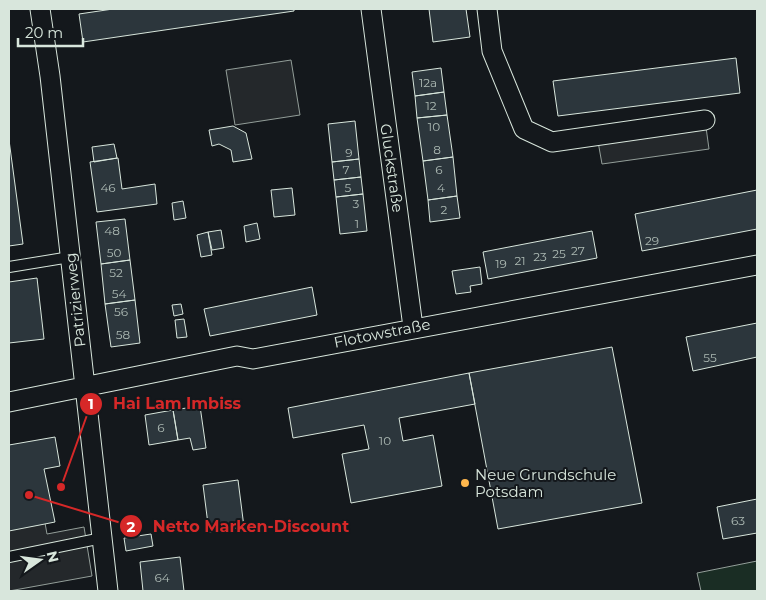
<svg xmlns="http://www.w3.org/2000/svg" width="766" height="600" font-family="Montserrat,sans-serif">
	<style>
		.green { fill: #1a2d24; stroke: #939e99 }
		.parking { fill: #24282b; stroke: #939e99 }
		.building { fill: #2c363c; stroke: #d8e6dc }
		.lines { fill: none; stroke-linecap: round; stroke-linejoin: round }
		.lane-casing { stroke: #d8e6dc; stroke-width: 12 }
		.street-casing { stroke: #d8e6dc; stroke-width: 21 }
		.lane { stroke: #14181c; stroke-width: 10 }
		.street { stroke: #14181c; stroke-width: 19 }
		.poi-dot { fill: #ffb74d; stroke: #14181c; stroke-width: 2 }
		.labels { text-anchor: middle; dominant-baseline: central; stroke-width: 4; stroke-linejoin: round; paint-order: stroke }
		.number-label { font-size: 12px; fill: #adbab4 }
		.street-label { font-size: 15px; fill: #d8e6dc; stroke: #14181c }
		.poi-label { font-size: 15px; fill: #d8e6dc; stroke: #14181c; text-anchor: start }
		.leader { fill: none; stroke: #d62828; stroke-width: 2 }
		.callout-dot { fill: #d62828; stroke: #14181c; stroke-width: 2 }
		.mark-label { font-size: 15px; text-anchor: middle; font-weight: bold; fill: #fff }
		.callout-label { font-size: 16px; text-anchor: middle; font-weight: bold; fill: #d62828; stroke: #14181c; stroke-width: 4; stroke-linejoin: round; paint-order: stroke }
	</style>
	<rect width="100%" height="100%" fill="#14181c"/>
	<!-- green -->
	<path class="green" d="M 757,561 L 757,591 L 701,591 L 697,573 Z"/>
	<!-- parking -->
	<path class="parking" d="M 291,60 L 300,115 L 235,125 L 226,70 Z
		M 705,120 L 709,149 L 602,164 L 597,136 Z
		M 45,523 L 47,534 L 84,527 L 92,576 L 9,591 L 9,530 Z"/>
	<!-- building -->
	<path class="building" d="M 113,9 L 294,9 L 294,11 L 83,42 L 79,14 Z
		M 429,9 L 466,9 L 470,37 L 433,42 Z
		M 736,58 L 740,93 L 558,116 L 553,81 Z
		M 441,68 L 444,92 L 415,96 L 412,72 Z
		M 444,92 L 447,115 L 417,118 L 415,96 Z
		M 447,115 L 453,157 L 423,161 L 417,118 Z
		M 355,121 L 359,159 L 332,162 L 328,124 Z
		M 233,126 L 246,133 L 252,159 L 233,162 L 231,150 L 219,144 L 212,146 L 209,130 Z
		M 9,140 L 23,244 L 9,246 Z
		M 114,144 L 117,158 L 94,162 L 92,147 Z
		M 453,157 L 457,196 L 428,200 L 423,161 Z
		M 118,158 L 122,189 L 155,184 L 157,204 L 97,212 L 90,162 Z
		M 359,159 L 361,177 L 334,180 L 332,162 Z
		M 361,177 L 363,194 L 336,197 L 334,180 Z
		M 292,188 L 295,215 L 274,217 L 271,190 Z
		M 757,190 L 757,229 L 642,251 L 635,214 Z
		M 363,194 L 367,231 L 340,234 L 336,197 Z
		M 457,196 L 460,218 L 430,222 L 428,200 Z
		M 183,201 L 186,218 L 174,220 L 172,203 Z
		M 125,219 L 130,260 L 101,264 L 96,222 Z
		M 257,223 L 260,239 L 246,242 L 244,226 Z
		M 221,230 L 224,248 L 212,250 L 208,232 Z
		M 592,231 L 597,258 L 488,279 L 483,252 Z
		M 208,232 L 212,255 L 201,257 L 197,235 Z
		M 130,260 L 135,300 L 105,304 L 101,264 Z
		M 480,267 L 482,284 L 470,286 L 471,292 L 456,294 L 452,271 Z
		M 37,278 L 44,339 L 9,343 L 9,282 Z
		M 312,287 L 317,315 L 210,336 L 204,309 Z
		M 135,300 L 140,343 L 111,347 L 105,304 Z
		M 181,304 L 183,314 L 174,316 L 172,305 Z
		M 184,319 L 187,337 L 177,338 L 175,320 Z
		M 757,323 L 757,357 L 693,371 L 686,337 Z
		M 612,347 L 642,503 L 498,529 L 469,373 Z
		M 469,373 L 475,404 L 399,418 L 403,441 L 433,435 L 442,486 L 351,503 L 342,454 L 369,449 L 364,425 L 293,438 L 288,408 Z
		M 200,406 L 206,448 L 193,450 L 190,438 L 178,440 L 173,410 Z
		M 173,410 L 178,440 L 149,445 L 145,415 Z
		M 55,437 L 60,466 L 44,469 L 55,522 L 9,531 L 9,445 Z
		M 238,480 L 244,527 L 209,532 L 203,485 Z
		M 757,499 L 757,533 L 723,539 L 717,507 Z
		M 151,534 L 153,546 L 126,551 L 124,538 Z
		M 180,557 L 184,591 L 143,591 L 140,562 Z"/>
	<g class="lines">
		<!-- lane casing -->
		<g class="lane-casing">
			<path id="lane" d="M 9,267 L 70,257
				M 9,557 L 102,538"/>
		</g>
		<!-- street casing -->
		<g class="street-casing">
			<path id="street" d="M 40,9 L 50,76 L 108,591
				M 371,9 L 413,327
				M 487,9 L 492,51 L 524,129 L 552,142 L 705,120
				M 9,402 L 237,356 L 253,359 L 757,265"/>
		</g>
		<!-- lane -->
		<use href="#lane" class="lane"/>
		<!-- street -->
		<use href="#street" class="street"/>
	</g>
	<!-- markers -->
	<circle class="poi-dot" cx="465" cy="483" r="5"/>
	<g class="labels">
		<!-- number labels -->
		<g class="number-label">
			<text x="428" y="82">12a</text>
			<text x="431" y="105">12</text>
			<text x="434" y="126">10</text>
			<text x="437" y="149">8</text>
			<text x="349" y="152">9</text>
			<text x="346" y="169">7</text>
			<text x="439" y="169">6</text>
			<text x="108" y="187">46</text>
			<text x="348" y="187">5</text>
			<text x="441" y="187">4</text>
			<text x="356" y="203">3</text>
			<text x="444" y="209">2</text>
			<text x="357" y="223">1</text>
			<text x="112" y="230">48</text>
			<text x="652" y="240">29</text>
			<text x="578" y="250">27</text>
			<text x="114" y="252">50</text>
			<text x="559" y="253">25</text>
			<text x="540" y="256">23</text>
			<text x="520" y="260">21</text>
			<text x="501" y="263">19</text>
			<text x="116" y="272">52</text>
			<text x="119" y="293">54</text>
			<text x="121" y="311">56</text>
			<text x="123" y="334">58</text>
			<text x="710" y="357">55</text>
			<text x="161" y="427">6</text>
			<text x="385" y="440">10</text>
			<text x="738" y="520">63</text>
			<text x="162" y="577">64</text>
		</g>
		<!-- street labels -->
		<g class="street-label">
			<text transform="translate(392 168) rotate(82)">Gluckstraße</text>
			<text transform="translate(75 300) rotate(-96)">Patrizierweg</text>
			<text transform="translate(382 333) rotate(-11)">Flotowstraße</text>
		</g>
		<!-- poi labels -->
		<g class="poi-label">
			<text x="475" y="474">Neue Grundschule<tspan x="475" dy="17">Potsdam</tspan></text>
		</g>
	</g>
	<!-- callouts -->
	<path class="leader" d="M61 487L91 404M29 495L131 526"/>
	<g class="callout-dot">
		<circle cx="61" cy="487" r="5"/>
		<circle cx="29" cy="495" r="5"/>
		<circle cx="91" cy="404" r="12"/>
		<circle cx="131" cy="526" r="12"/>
	</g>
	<g class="mark-label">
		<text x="91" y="409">1</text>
		<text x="131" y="532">2</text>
	</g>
	<g class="callout-label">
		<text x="177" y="409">Hai Lam Imbiss</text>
		<text x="251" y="532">Netto Marken-Discount</text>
	</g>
	<!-- border -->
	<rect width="766" height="600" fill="none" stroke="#d8e6dc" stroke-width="20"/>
	<!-- north arrow -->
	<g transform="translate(40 560) rotate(76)" stroke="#14181c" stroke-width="4" paint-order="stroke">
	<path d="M0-4L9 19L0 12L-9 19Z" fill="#d8e6dc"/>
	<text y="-8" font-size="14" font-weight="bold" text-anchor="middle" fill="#d8e6dc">N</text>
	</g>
	<!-- scale -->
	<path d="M18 38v8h65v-8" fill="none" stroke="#d8e6dc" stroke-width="2.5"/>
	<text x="25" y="38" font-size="15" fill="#d8e6dc" stroke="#14181c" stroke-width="4" paint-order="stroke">20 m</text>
</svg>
